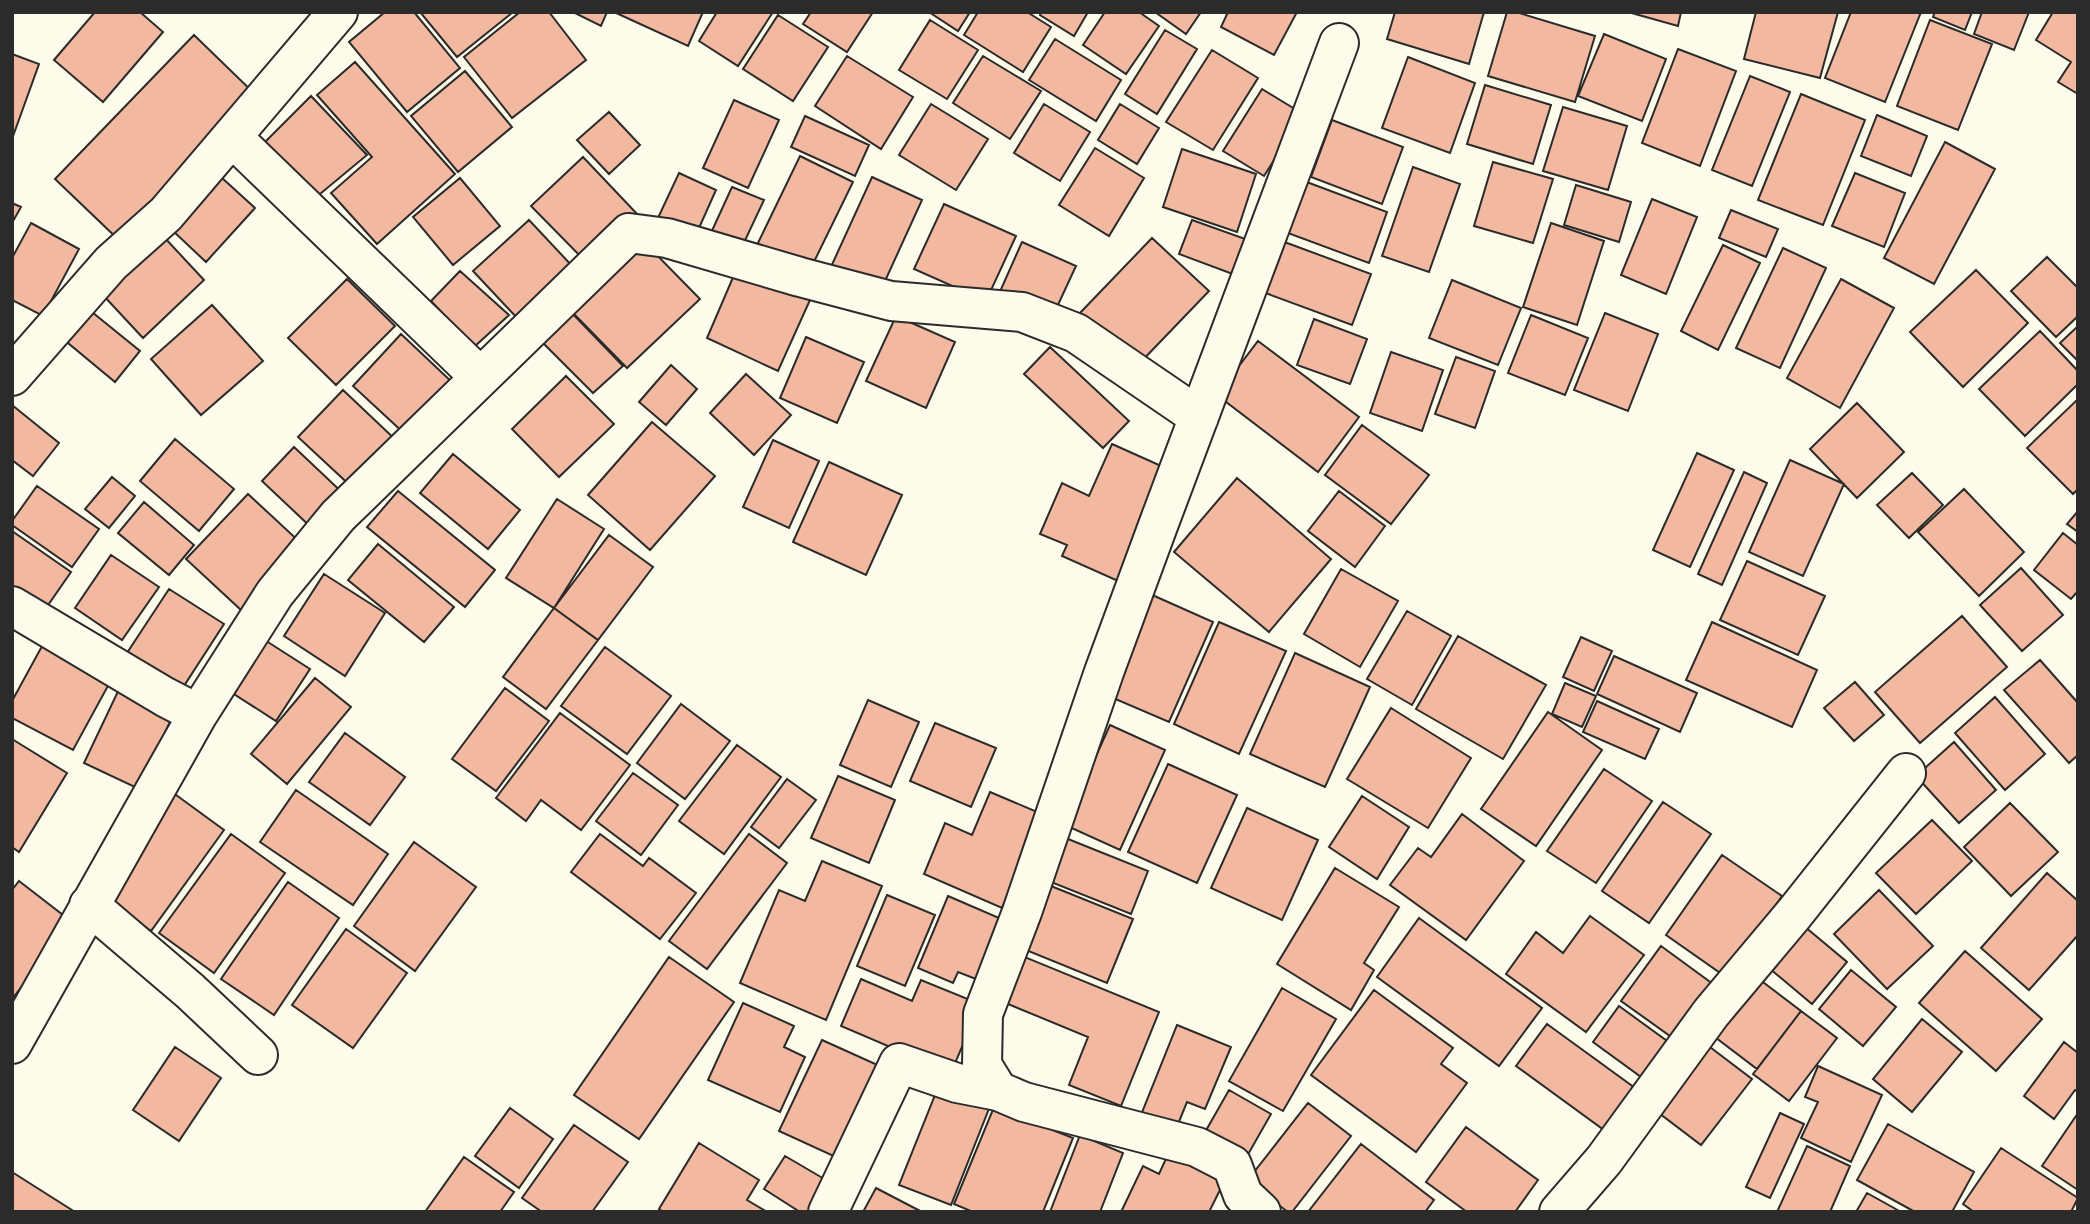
<svg xmlns="http://www.w3.org/2000/svg" width="2090" height="1224" font-family="Raleway,sans-serif">
	<style>
		.building { fill: #f2b8a0; stroke: #2b2b2b; stroke-width: 2 }
		.lines { fill: none; stroke-linecap: round; stroke-linejoin: round }
		.street-casing { stroke: #2b2b2b; stroke-width: 42 }
		.street { stroke: #fdfbea; stroke-width: 38 }
	</style>
	<rect width="100%" height="100%" fill="#fdfbea"/>
	<!-- building -->
	<path class="building" d="M 95,12 L 140,12 L 163,32 L 103,102 L 54,60 Z
		M 385,12 L 414,12 L 460,68 L 407,112 L 349,42 Z
		M 420,12 L 513,12 L 457,57 Z
		M 520,12 L 549,12 L 586,60 L 512,118 L 464,57 Z
		M 573,12 L 607,12 L 601,26 Z
		M 614,12 L 703,12 L 688,46 Z
		M 717,12 L 773,12 L 738,66 L 699,41 Z
		M 811,12 L 873,12 L 847,52 L 803,24 Z
		M 929,12 L 970,12 L 958,31 Z
		M 978,12 L 1027,12 L 1051,27 L 1023,72 L 964,35 Z
		M 1041,12 L 1088,12 L 1074,36 L 1040,15 Z
		M 1105,12 L 1139,12 L 1159,26 L 1126,74 L 1083,45 Z
		M 1155,12 L 1201,12 L 1186,34 Z
		M 1228,12 L 1297,12 L 1274,55 L 1221,27 Z
		M 1395,12 L 1484,12 L 1469,64 L 1387,39 Z
		M 1507,12 L 1516,12 L 1595,36 L 1575,102 L 1488,76 Z
		M 1628,12 L 1681,12 L 1678,26 Z
		M 1756,12 L 1838,12 L 1820,78 L 1744,59 Z
		M 1851,12 L 1921,12 L 1885,102 L 1825,78 Z
		M 1935,12 L 1972,12 L 1965,30 L 1933,17 Z
		M 1982,12 L 2029,12 L 2014,50 L 1974,34 Z
		M 2053,12 L 2078,12 L 2078,94 L 2058,82 L 2071,62 L 2036,40 Z
		M 778,15 L 828,47 L 793,101 L 743,69 Z
		M 930,20 L 978,50 L 947,99 L 899,70 Z
		M 1930,20 L 1992,44 L 1958,130 L 1897,106 Z
		M 1165,30 L 1197,49 L 1157,114 L 1125,94 Z
		M 1604,34 L 1666,59 L 1642,121 L 1578,96 Z
		M 194,35 L 261,100 L 122,243 L 55,179 Z
		M 1055,39 L 1121,80 L 1096,121 L 1029,80 Z
		M 1678,49 L 1736,71 L 1700,166 L 1642,143 Z
		M 1212,50 L 1258,78 L 1213,150 L 1166,122 Z
		M 12,54 L 39,64 L 12,139 Z
		M 847,56 L 913,97 L 881,149 L 815,106 Z
		M 983,56 L 1041,91 L 1010,139 L 953,103 Z
		M 1408,57 L 1475,83 L 1450,153 L 1382,128 Z
		M 355,62 L 455,174 L 377,244 L 331,193 L 372,157 L 317,95 Z
		M 465,71 L 512,127 L 458,172 L 411,116 Z
		M 1750,76 L 1790,92 L 1752,186 L 1712,170 Z
		M 1485,85 L 1551,105 L 1533,164 L 1467,144 Z
		M 1262,89 L 1303,114 L 1264,176 L 1223,151 Z
		M 1801,94 L 1865,120 L 1823,225 L 1758,200 Z
		M 311,96 L 367,155 L 314,199 L 261,146 Z
		M 734,100 L 779,120 L 748,188 L 703,168 Z
		M 931,104 L 988,139 L 956,190 L 899,155 Z
		M 1044,104 L 1090,132 L 1060,181 L 1014,153 Z
		M 1120,104 L 1159,128 L 1137,164 L 1098,140 Z
		M 1563,107 L 1627,126 L 1608,190 L 1543,171 Z
		M 609,112 L 640,145 L 609,174 L 577,140 Z
		M 1877,115 L 1927,136 L 1911,176 L 1861,156 Z
		M 805,116 L 869,145 L 855,176 L 791,147 Z
		M 1332,120 L 1403,147 L 1382,204 L 1311,177 Z
		M 1945,142 L 1995,169 L 1934,284 L 1884,258 Z
		M 1095,148 L 1144,178 L 1109,236 L 1059,205 Z
		M 1182,149 L 1256,174 L 1237,232 L 1163,207 Z
		M 800,156 L 853,182 L 809,272 L 756,247 Z
		M 583,157 L 639,216 L 589,265 L 531,206 Z
		M 1493,162 L 1553,179 L 1533,243 L 1474,226 Z
		M 1413,167 L 1460,184 L 1429,272 L 1382,256 Z
		M 679,173 L 716,190 L 695,237 L 657,220 Z
		M 1855,173 L 1905,193 L 1884,247 L 1832,226 Z
		M 221,177 L 255,208 L 206,262 L 173,231 Z
		M 872,177 L 922,200 L 880,292 L 830,269 Z
		M 460,178 L 500,226 L 453,265 L 413,217 Z
		M 1304,181 L 1387,212 L 1369,263 L 1285,232 Z
		M 1576,185 L 1631,202 L 1619,242 L 1564,225 Z
		M 732,187 L 764,200 L 741,249 L 710,235 Z
		M 1652,199 L 1697,217 L 1666,294 L 1621,275 Z
		M 12,203 L 21,207 L 12,223 Z
		M 944,204 L 1016,236 L 986,301 L 914,269 Z
		M 1731,210 L 1778,229 L 1766,257 L 1719,238 Z
		M 529,220 L 574,268 L 518,319 L 473,271 Z
		M 1192,220 L 1251,241 L 1238,276 L 1179,254 Z
		M 31,223 L 79,249 L 43,316 L 12,300 L 12,258 Z
		M 1551,223 L 1604,241 L 1577,325 L 1523,307 Z
		M 163,236 L 204,280 L 143,338 L 102,294 Z
		M 1152,238 L 1209,291 L 1136,367 L 1079,314 Z
		M 1279,240 L 1371,274 L 1352,325 L 1260,291 Z
		M 644,242 L 700,299 L 627,368 L 571,311 Z
		M 1022,242 L 1076,266 L 1051,320 L 998,296 Z
		M 1723,245 L 1760,263 L 1718,350 L 1681,331 Z
		M 1783,248 L 1826,268 L 1780,368 L 1736,348 Z
		M 2047,257 L 2078,288 L 2078,316 L 2056,337 L 2011,291 Z
		M 737,268 L 810,300 L 778,371 L 707,338 Z
		M 1976,270 L 2028,323 L 1963,387 L 1910,332 Z
		M 460,271 L 509,315 L 474,347 L 431,301 Z
		M 347,279 L 395,326 L 336,385 L 288,338 Z
		M 1841,279 L 1894,308 L 1840,408 L 1787,378 Z
		M 1452,280 L 1521,308 L 1498,365 L 1429,338 Z
		M 212,305 L 263,361 L 201,415 L 151,359 Z
		M 87,308 L 140,351 L 115,382 L 62,338 Z
		M 568,309 L 623,366 L 593,393 L 538,338 Z
		M 1605,313 L 1658,334 L 1628,411 L 1574,390 Z
		M 1531,315 L 1588,338 L 1565,395 L 1508,373 Z
		M 896,316 L 955,342 L 926,408 L 866,381 Z
		M 1314,319 L 1367,339 L 1350,384 L 1297,365 Z
		M 2078,326 L 2078,361 L 2060,343 Z
		M 2040,331 L 2078,371 L 2078,384 L 2025,436 L 1979,389 Z
		M 401,334 L 454,384 L 406,435 L 353,386 Z
		M 806,337 L 864,362 L 837,423 L 780,398 Z
		M 1258,341 L 1359,417 L 1318,472 L 1217,395 Z
		M 1050,347 L 1129,421 L 1103,448 L 1024,374 Z
		M 1391,352 L 1443,370 L 1422,431 L 1370,413 Z
		M 1456,357 L 1495,371 L 1475,428 L 1435,414 Z
		M 671,365 L 697,389 L 666,425 L 639,402 Z
		M 746,374 L 791,415 L 754,455 L 710,413 Z
		M 566,376 L 614,424 L 559,477 L 512,429 Z
		M 343,390 L 399,443 L 355,490 L 298,437 Z
		M 2078,399 L 2078,489 L 2073,494 L 2027,448 Z
		M 1857,403 L 1904,452 L 1857,498 L 1810,449 Z
		M 12,405 L 59,443 L 33,476 L 12,460 Z
		M 652,422 L 715,476 L 650,550 L 588,495 Z
		M 1362,425 L 1429,475 L 1391,524 L 1325,475 Z
		M 175,439 L 234,489 L 199,531 L 140,481 Z
		M 773,440 L 819,461 L 789,528 L 743,507 Z
		M 1112,444 L 1168,469 L 1118,581 L 1062,556 L 1067,545 L 1040,534 L 1062,483 L 1089,496 Z
		M 294,447 L 347,497 L 315,531 L 262,481 Z
		M 1697,453 L 1734,470 L 1690,567 L 1653,550 Z
		M 453,454 L 520,510 L 488,549 L 420,493 Z
		M 1790,460 L 1844,484 L 1803,576 L 1749,552 Z
		M 829,462 L 902,495 L 866,575 L 793,542 Z
		M 1744,472 L 1767,483 L 1722,585 L 1698,574 Z
		M 1912,473 L 1943,505 L 1909,538 L 1877,505 Z
		M 112,477 L 135,496 L 109,528 L 85,509 Z
		M 1237,478 L 1331,559 L 1269,632 L 1174,552 Z
		M 37,486 L 99,529 L 72,567 L 12,525 L 12,521 Z
		M 1964,489 L 2024,552 L 1979,596 L 1918,532 Z
		M 398,491 L 495,570 L 465,607 L 367,527 Z
		M 1339,491 L 1385,526 L 1355,567 L 1308,531 Z
		M 248,494 L 303,545 L 241,610 L 186,559 Z
		M 557,499 L 604,529 L 554,608 L 506,578 Z
		M 144,502 L 194,545 L 169,575 L 118,533 Z
		M 2078,511 L 2078,532 L 2067,524 Z
		M 12,531 L 71,572 L 39,618 L 12,600 Z
		M 2063,533 L 2078,545 L 2078,591 L 2071,599 L 2034,570 Z
		M 609,535 L 653,567 L 598,640 L 554,608 Z
		M 378,544 L 454,607 L 424,642 L 348,580 Z
		M 111,555 L 159,587 L 122,640 L 75,608 Z
		M 1747,561 L 1825,596 L 1798,655 L 1720,620 Z
		M 2021,568 L 2063,615 L 2022,651 L 1980,605 Z
		M 1341,569 L 1398,601 L 1360,667 L 1304,634 Z
		M 324,574 L 385,613 L 345,676 L 284,636 Z
		M 169,589 L 224,624 L 180,692 L 125,656 Z
		M 1150,594 L 1213,622 L 1169,722 L 1106,695 Z
		M 554,608 L 598,640 L 546,709 L 503,677 Z
		M 1407,611 L 1451,636 L 1412,705 L 1367,679 Z
		M 1962,616 L 2007,667 L 1920,743 L 1875,692 Z
		M 1219,622 L 1286,651 L 1239,754 L 1174,724 Z
		M 1712,622 L 1817,670 L 1792,727 L 1686,680 Z
		M 1458,636 L 1546,685 L 1503,759 L 1416,709 Z
		M 47,637 L 115,673 L 73,750 L 12,718 L 12,701 Z
		M 260,637 L 310,669 L 276,721 L 226,689 Z
		M 1581,637 L 1612,651 L 1594,691 L 1563,677 Z
		M 605,647 L 671,696 L 627,754 L 561,706 Z
		M 1295,653 L 1370,687 L 1325,787 L 1250,754 Z
		M 1614,656 L 1697,693 L 1680,732 L 1597,694 Z
		M 2040,660 L 2078,703 L 2078,755 L 2069,763 L 2004,690 Z
		M 315,678 L 351,707 L 287,784 L 251,754 Z
		M 1855,682 L 1884,715 L 1854,741 L 1824,708 Z
		M 1565,683 L 1596,696 L 1582,727 L 1552,714 Z
		M 121,685 L 175,711 L 139,789 L 84,763 Z
		M 505,688 L 549,721 L 496,791 L 452,759 Z
		M 1995,697 L 2045,754 L 2005,790 L 1955,733 Z
		M 868,700 L 919,722 L 891,787 L 840,765 Z
		M 1597,701 L 1659,729 L 1645,759 L 1583,732 Z
		M 681,704 L 730,741 L 685,799 L 637,763 Z
		M 1391,708 L 1471,758 L 1428,828 L 1347,779 Z
		M 1548,712 L 1602,750 L 1536,846 L 1481,809 Z
		M 560,713 L 630,765 L 581,830 L 541,800 L 526,821 L 496,798 Z
		M 935,723 L 996,748 L 971,807 L 910,781 Z
		M 1110,725 L 1165,750 L 1120,850 L 1065,825 Z
		M 345,733 L 405,777 L 370,825 L 309,782 Z
		M 12,739 L 67,773 L 19,852 L 12,847 Z
		M 1954,742 L 1996,790 L 1959,823 L 1916,776 Z
		M 737,745 L 781,777 L 724,854 L 679,821 Z
		M 1168,764 L 1237,795 L 1197,883 L 1128,852 Z
		M 1604,769 L 1652,801 L 1596,883 L 1547,851 Z
		M 633,773 L 678,805 L 641,855 L 596,821 Z
		M 838,776 L 895,800 L 869,863 L 811,838 Z
		M 787,779 L 816,800 L 779,848 L 751,827 Z
		M 296,790 L 388,854 L 353,905 L 260,842 Z
		M 172,792 L 224,830 L 151,931 L 99,893 Z
		M 990,792 L 1042,814 L 1002,908 L 924,874 L 945,823 L 972,835 Z
		M 1362,796 L 1409,827 L 1377,879 L 1329,847 Z
		M 1663,802 L 1711,834 L 1649,923 L 1602,891 Z
		M 2010,803 L 2058,852 L 2011,896 L 1964,847 Z
		M 1247,808 L 1318,840 L 1282,920 L 1211,888 Z
		M 1462,814 L 1524,861 L 1466,940 L 1390,885 L 1418,848 L 1431,857 Z
		M 1932,820 L 1972,861 L 1916,914 L 1876,873 Z
		M 231,834 L 285,873 L 214,973 L 159,933 Z
		M 600,834 L 643,866 L 649,858 L 696,893 L 660,939 L 571,872 Z
		M 749,834 L 787,863 L 707,969 L 669,941 Z
		M 1058,835 L 1148,871 L 1131,914 L 1041,878 Z
		M 414,842 L 476,887 L 415,971 L 354,926 Z
		M 1722,855 L 1782,896 L 1726,977 L 1666,935 Z
		M 822,861 L 882,886 L 826,1020 L 740,983 L 779,890 L 805,901 Z
		M 1335,868 L 1399,907 L 1364,963 L 1374,970 L 1351,1010 L 1277,964 Z
		M 2047,873 L 2078,901 L 2078,935 L 2029,990 L 1981,948 Z
		M 19,881 L 72,922 L 12,999 L 12,890 Z
		M 288,882 L 339,918 L 274,1015 L 221,979 Z
		M 1041,882 L 1133,919 L 1107,983 L 1016,946 Z
		M 1879,890 L 1933,946 L 1887,989 L 1834,934 Z
		M 887,895 L 935,915 L 905,986 L 857,966 Z
		M 948,896 L 1006,921 L 981,981 L 958,972 L 953,983 L 918,968 Z
		M 1590,916 L 1644,955 L 1586,1032 L 1506,974 L 1536,932 L 1563,953 Z
		M 1419,918 L 1542,1008 L 1499,1066 L 1377,977 Z
		M 1798,921 L 1847,962 L 1812,1004 L 1763,963 Z
		M 346,929 L 407,973 L 353,1048 L 292,1005 Z
		M 1661,946 L 1717,987 L 1677,1041 L 1621,1001 Z
		M 1010,951 L 1159,1012 L 1121,1106 L 1069,1085 L 1088,1037 L 991,997 Z
		M 1965,951 L 2042,1019 L 1996,1071 L 1919,1003 Z
		M 669,957 L 734,1002 L 639,1139 L 574,1095 Z
		M 1851,970 L 1896,1007 L 1863,1046 L 1819,1009 Z
		M 1751,973 L 1801,1011 L 1757,1069 L 1707,1031 Z
		M 861,979 L 912,1001 L 921,980 L 980,1004 L 951,1073 L 841,1026 Z
		M 1282,988 L 1336,1019 L 1283,1111 L 1229,1081 Z
		M 1374,990 L 1453,1048 L 1441,1064 L 1467,1083 L 1416,1152 L 1311,1075 Z
		M 743,1003 L 794,1026 L 784,1047 L 805,1057 L 780,1112 L 708,1080 Z
		M 1619,1006 L 1674,1046 L 1648,1082 L 1593,1042 Z
		M 1801,1011 L 1837,1038 L 1789,1101 L 1753,1074 Z
		M 1922,1019 L 1962,1052 L 1912,1112 L 1873,1079 Z
		M 1547,1024 L 1635,1088 L 1604,1130 L 1516,1066 Z
		M 1177,1025 L 1231,1047 L 1205,1109 L 1187,1102 L 1176,1129 L 1141,1115 Z
		M 822,1040 L 882,1067 L 840,1159 L 779,1131 Z
		M 1702,1041 L 1752,1079 L 1701,1145 L 1651,1107 Z
		M 2064,1042 L 2078,1053 L 2078,1092 L 2075,1090 L 2054,1119 L 2024,1096 Z
		M 175,1047 L 221,1078 L 179,1141 L 133,1110 Z
		M 1818,1066 L 1882,1095 L 1851,1162 L 1801,1138 L 1818,1102 L 1805,1097 Z
		M 941,1080 L 992,1101 L 951,1205 L 899,1185 Z
		M 1229,1090 L 1271,1114 L 1242,1165 L 1200,1141 Z
		M 1308,1103 L 1351,1136 L 1292,1212 L 1288,1212 L 1247,1181 Z
		M 994,1107 L 1073,1138 L 1043,1212 L 973,1212 L 954,1204 Z
		M 510,1108 L 553,1139 L 519,1188 L 475,1156 Z
		M 1780,1113 L 1804,1124 L 1770,1198 L 1746,1187 Z
		M 2078,1113 L 2078,1190 L 2042,1166 Z
		M 1888,1124 L 1974,1172 L 1952,1212 L 1915,1212 L 1857,1180 Z
		M 574,1125 L 628,1162 L 592,1212 L 542,1212 L 522,1198 Z
		M 1466,1127 L 1538,1180 L 1515,1212 L 1467,1212 L 1426,1182 Z
		M 1080,1135 L 1123,1153 L 1100,1212 L 1050,1212 Z
		M 699,1143 L 759,1180 L 747,1200 L 767,1212 L 664,1212 L 659,1209 Z
		M 1361,1144 L 1434,1200 L 1425,1212 L 1308,1212 Z
		M 1807,1146 L 1850,1166 L 1830,1212 L 1777,1212 Z
		M 2001,1148 L 2078,1198 L 2071,1212 L 1974,1212 L 1963,1204 Z
		M 1170,1150 L 1226,1178 L 1209,1212 L 1121,1212 L 1143,1166 L 1159,1174 Z
		M 785,1156 L 826,1180 L 808,1212 L 800,1212 L 764,1189 Z
		M 464,1157 L 514,1192 L 500,1212 L 425,1212 Z
		M 12,1172 L 75,1212 L 12,1212 Z
		M 876,1188 L 922,1212 L 863,1212 Z
		M 1867,1193 L 1901,1212 L 1856,1212 Z"/>
	<g class="lines">
		<!-- street casing -->
		<g class="street-casing">
			<path id="street" d="M 232,137 L 480,377
				M 12,376 L 111,263 L 166,214 L 338,12
				M 12,606 L 165,697 L 198,714 L 12,1044
				M 198,714 L 275,593 L 338,516 L 629,233 L 667,238 L 800,277 L 891,301 L 1022,312 L 1076,333 L 1199,417
				M 89,905 L 190,991 L 258,1055
				M 828,1212 L 899,1063 L 957,1083 L 998,1091
				M 1261,1212 L 1243,1195 L 1232,1165 L 1197,1147 L 1024,1102 L 998,1091 L 982,1065 L 983,1014 L 1022,912 L 1104,672 L 1159,523 L 1339,43
				M 1559,1212 L 1604,1160 L 1711,1013 L 1794,914 L 1906,773"/>
		</g>
		<!-- street -->
		<use href="#street" class="street"/>
	</g>
	<!-- border -->
	<rect width="2090" height="1224" fill="none" stroke="#2b2b2b" stroke-width="28"/>
</svg>
